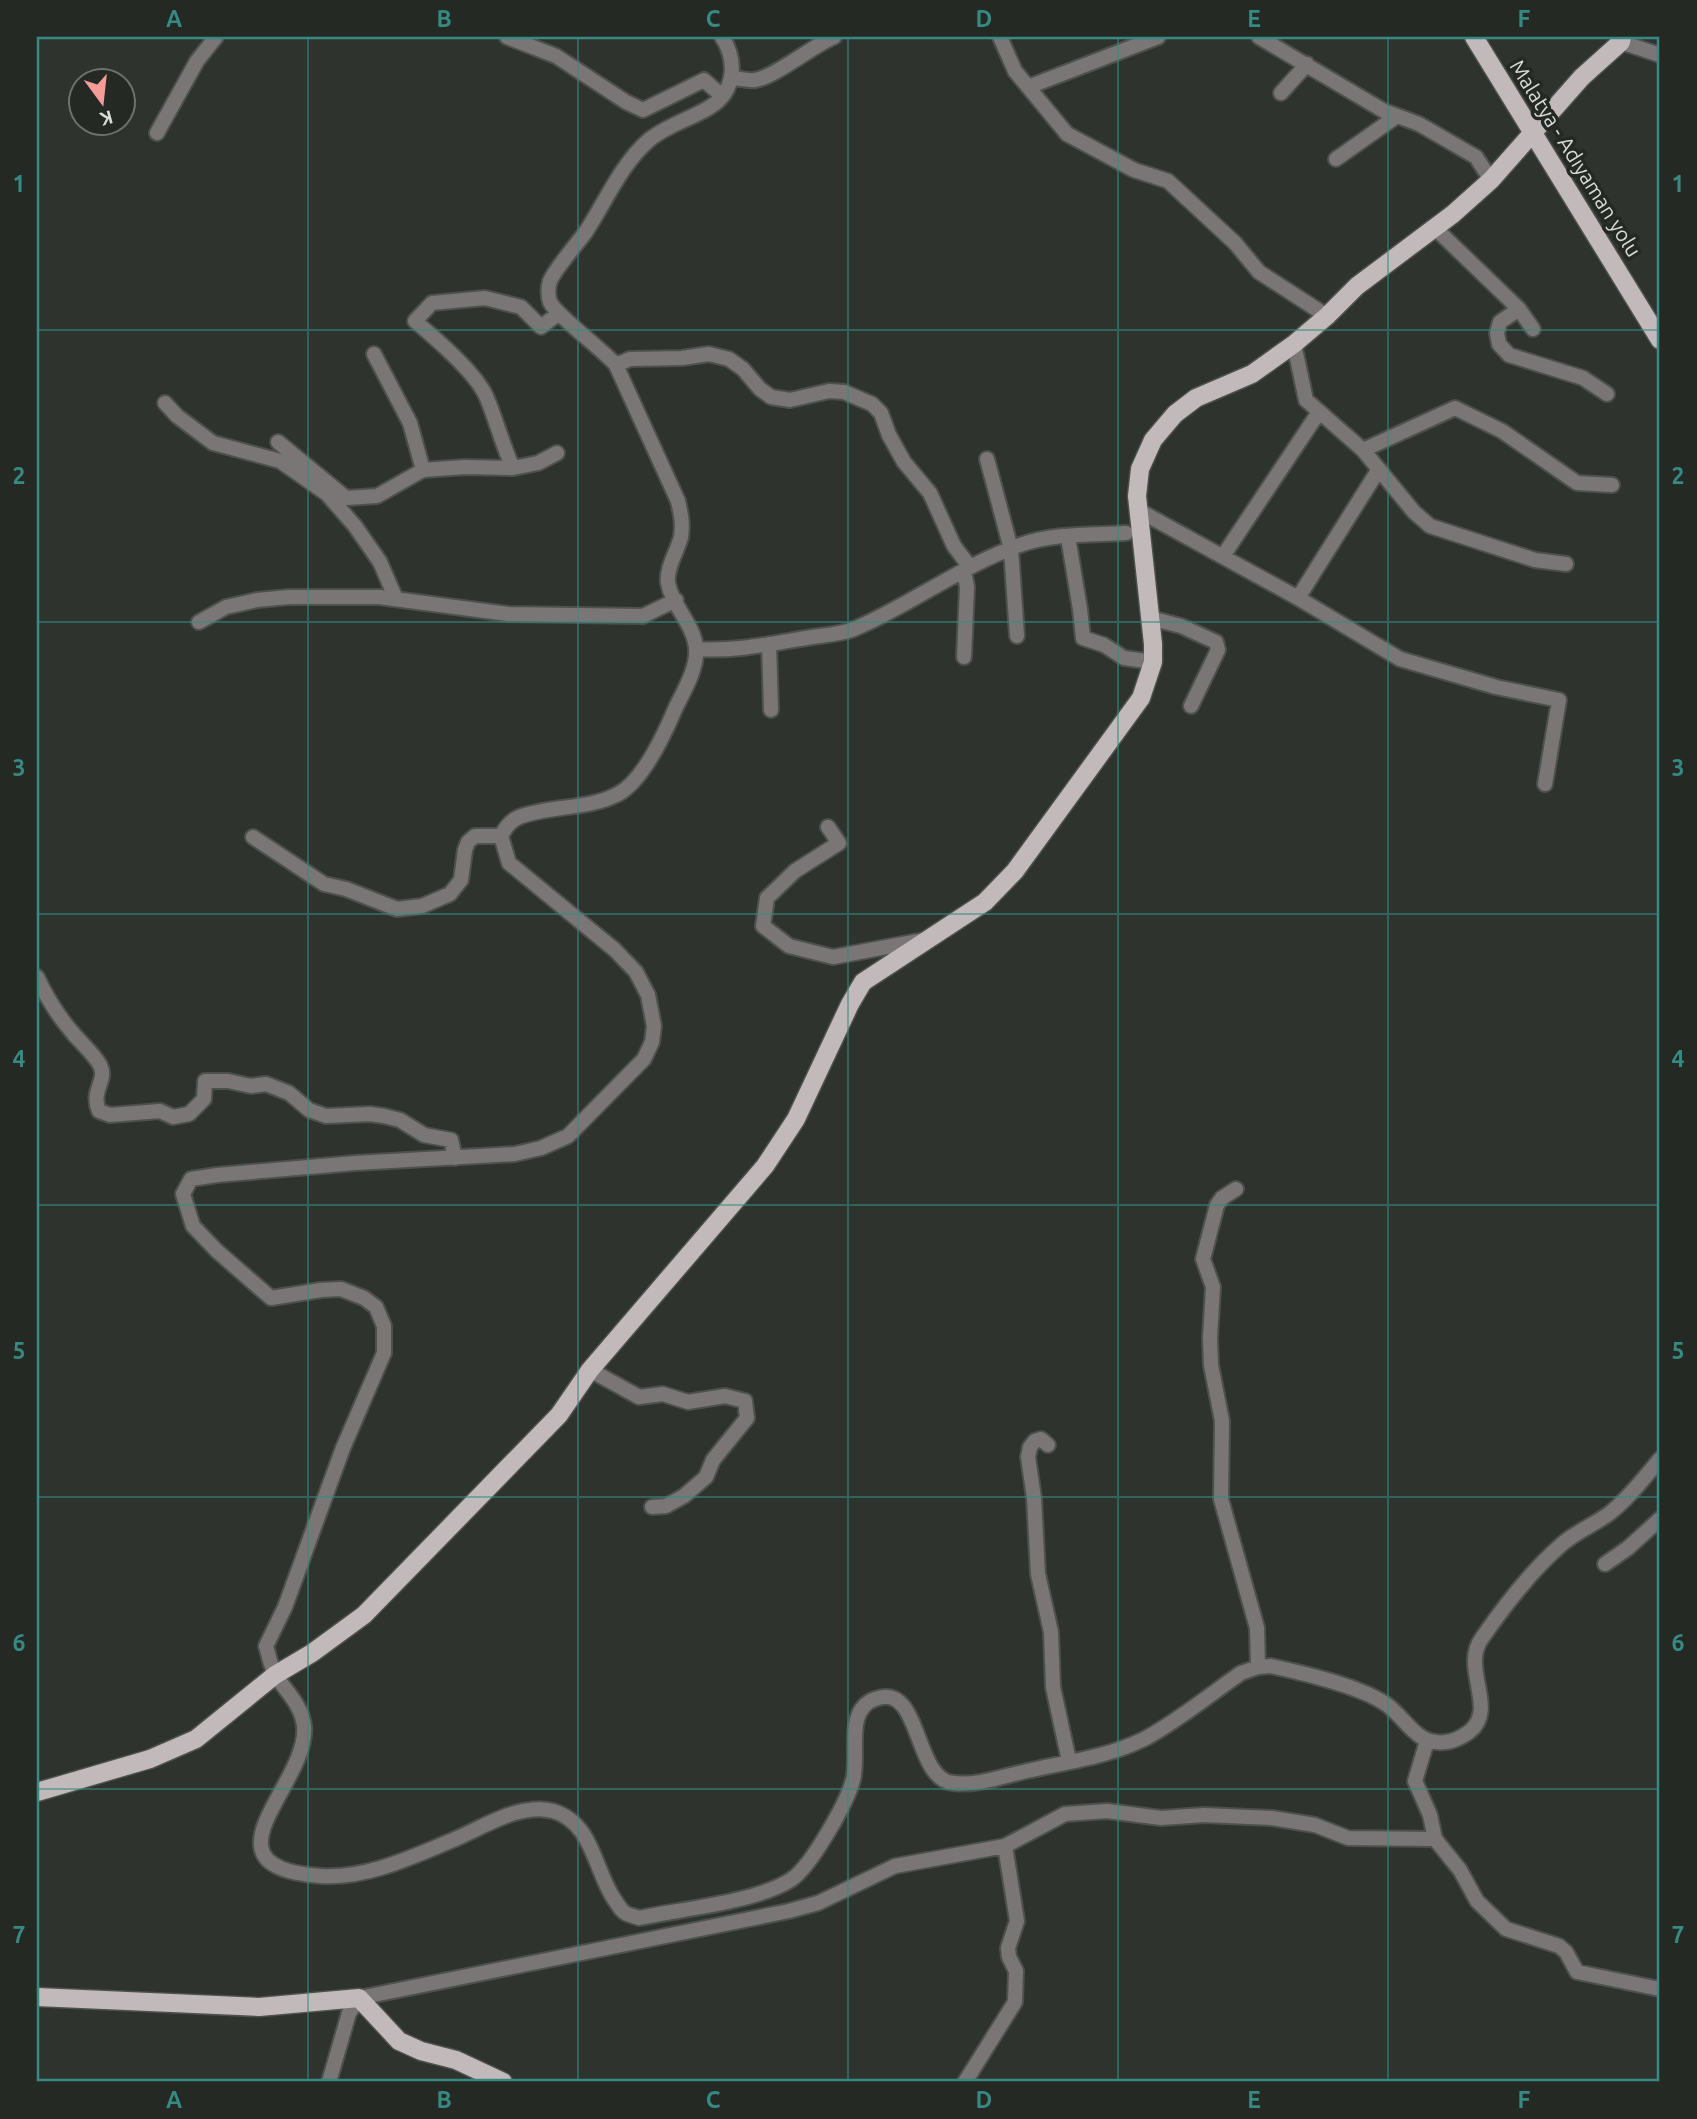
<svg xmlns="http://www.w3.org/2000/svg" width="1697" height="2119" font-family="Ubuntu,sans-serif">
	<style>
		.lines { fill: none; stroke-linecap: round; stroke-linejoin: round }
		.minor-casing { stroke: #4d514d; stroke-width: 18 }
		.major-casing { stroke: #4d514d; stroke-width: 21 }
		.minor { stroke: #7a7676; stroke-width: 14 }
		.major { stroke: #c2baba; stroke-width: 18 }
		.grid { fill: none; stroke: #378a83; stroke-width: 2; stroke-opacity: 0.55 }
		.labels { text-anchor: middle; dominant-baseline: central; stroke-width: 7; stroke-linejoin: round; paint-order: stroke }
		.street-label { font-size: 21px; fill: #d8dbd8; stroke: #252924 }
		.neatline { fill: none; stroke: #378a83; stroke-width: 2.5 }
		.grid-label { font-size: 23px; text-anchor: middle; font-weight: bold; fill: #378a83 }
	</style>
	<rect width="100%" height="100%" fill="#2e332e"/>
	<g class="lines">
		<!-- minor casing -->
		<g class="minor-casing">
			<path id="minor" d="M 507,37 L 556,56 L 626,102 L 643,110 L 704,80 L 722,96
				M 722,37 C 737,60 736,91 710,107 C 691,119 667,125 649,140 C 621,164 605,203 585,233 C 576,245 555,269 550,281 C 548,287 548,296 550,302 C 556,315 603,350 616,365 L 678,501 C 681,514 683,524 681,537 C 677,552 666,568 668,583 C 672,606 693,623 696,647 C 698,667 685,689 676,707 C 665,733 643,781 618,794 C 588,810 550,805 519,817 C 510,821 505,828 501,836 L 509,863 L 615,950 L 636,972 L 648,995 L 654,1026 L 652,1042 L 644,1059 L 568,1136 L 541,1148 L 515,1154 L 355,1163 L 217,1175 L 191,1179 L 183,1194 L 193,1226 L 217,1251 L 271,1298 L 321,1290 L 341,1289 L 364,1298 L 376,1307 L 384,1326 L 384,1353 L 343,1448 L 285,1607 L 266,1646 C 269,1655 271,1669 276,1676 C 287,1692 302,1706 304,1726 C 310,1784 193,1867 321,1876 C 366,1879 412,1857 453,1840 C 482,1828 520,1802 553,1811 C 593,1823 594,1869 614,1899 C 617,1903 620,1909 624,1912 C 627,1915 634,1916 639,1918 C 681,1909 758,1902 792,1879 C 811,1866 847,1803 853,1780 C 860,1755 844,1710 875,1699 C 922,1681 913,1779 953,1783 C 977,1786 1004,1776 1027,1771 C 1066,1762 1108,1757 1144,1739 C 1175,1723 1212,1693 1241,1673 L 1258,1667 L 1271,1666 C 1303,1673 1360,1686 1386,1704 C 1407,1719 1416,1746 1446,1742 C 1455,1741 1462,1737 1469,1732 C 1499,1709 1460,1668 1482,1638 C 1505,1605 1530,1572 1561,1545 C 1575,1532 1594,1525 1610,1513 C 1629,1498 1644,1478 1660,1459
				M 1000,37 L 1015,71 L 1067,134 L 1134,170 L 1168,181 L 1235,243 L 1259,272 L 1327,316
				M 1259,37 L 1384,111 L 1419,124 L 1476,157 L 1491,180
				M 1621,42 L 1660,55
				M 732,78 C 739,78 748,81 755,80 C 775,77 812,46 834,37
				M 1028,87 L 1158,37
				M 1281,93 L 1307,64
				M 157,133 L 197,61 L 216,37
				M 1336,159 L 1397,116
				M 1435,228 L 1519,309 L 1500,322 L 1497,333 L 1499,344 L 1509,355 L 1583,378 L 1607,394
				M 1519,309 L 1533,329
				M 1294,344 L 1306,400 L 1363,450 L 1414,512 L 1430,526 L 1535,560 L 1566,564
				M 374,354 L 410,423 L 423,470 L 465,467 L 513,468 C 502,444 496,419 486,396 C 475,372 435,338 415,321 L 432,303 L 485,298 L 521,307 L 541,327 L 559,313
				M 616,365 L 630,359 L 682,358 L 709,354 L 729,359 L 743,369 L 760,389 L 771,397 L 790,400 L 829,391 L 844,392 L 872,404 L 881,413 L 889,435 L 904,462 L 930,493 L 954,546 L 970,567
				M 165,403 L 177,416 L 213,443 L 280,461 L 327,494 L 355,526 L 380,562 L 396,599
				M 278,442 L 346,498 L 377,496 L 423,470
				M 1363,450 L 1455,408 L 1502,431 L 1577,483 L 1612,485
				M 987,459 L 1011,549 L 1017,636
				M 513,468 L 538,463 L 557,453
				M 1138,510 L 1298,598 L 1400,659 L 1496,687 L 1559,700 L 1545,784
				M 1068,537 L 1080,609 L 1083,638 L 1104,645 L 1124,658 L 1153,662
				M 1223,556 L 1319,412
				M 964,571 L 967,587 L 964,657
				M 1298,598 L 1379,469
				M 1150,618 L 1181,626 L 1216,642 L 1218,650 L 1191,706
				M 199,622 L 226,607 L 257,600 L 289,597 L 379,597 L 508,614 L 643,616 L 676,600
				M 769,644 L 771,710
				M 696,649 C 735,652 774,643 812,637 C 826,635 842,634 854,629 C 911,605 962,565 1020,545 C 1053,533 1092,535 1126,533
				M 828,827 L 839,843 L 795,871 L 767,898 L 763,926 L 789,946 L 833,957 L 924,940
				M 253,837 L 324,884 L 346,889 L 397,909 L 422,906 L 450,894 L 461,880 L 465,850 L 468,842 L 475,836 L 501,836
				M 37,977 C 46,996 58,1016 72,1032 C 81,1043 93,1053 100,1065 C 108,1081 90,1090 99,1111 L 110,1115 L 160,1111 L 173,1117 L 189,1114 L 204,1099 L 205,1081 L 228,1081 L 251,1086 L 266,1084 L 289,1093 L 309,1110 L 326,1116 L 370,1114 L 384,1116 L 400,1120 L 424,1135 L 451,1140 L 455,1158
				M 1236,1189 L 1222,1198 L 1217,1205 L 1203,1259 L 1213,1287 L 1210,1338 L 1211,1365 L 1222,1421 L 1221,1499 L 1257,1628 L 1258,1667
				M 590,1370 L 639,1397 L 663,1394 L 688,1402 L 725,1396 L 745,1401 L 747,1418 L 713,1460 L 706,1477 L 684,1496 L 666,1506 L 652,1507
				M 1048,1445 L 1041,1439 L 1035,1441 L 1030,1447 L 1028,1457 L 1034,1498 L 1038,1574 L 1051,1632 L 1053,1687 L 1069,1761
				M 1605,1564 L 1628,1548 L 1660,1519
				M 1427,1741 L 1415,1781 L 1430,1815 L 1435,1839 L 1460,1870 L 1477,1901 L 1506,1929 L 1559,1946 L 1566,1952 L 1577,1972 L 1660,1989
				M 329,2082 L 349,2013 L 359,1998 L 789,1911 L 818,1903 L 895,1866 L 1005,1846 L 1065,1814 L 1107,1811 L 1161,1818 L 1204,1815 L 1272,1818 L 1315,1825 L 1348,1838 L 1435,1839
				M 965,2082 L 1015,2002 L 1016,1971 L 1009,1957 L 1008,1948 L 1017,1921 L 1005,1846"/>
		</g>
		<!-- major casing -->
		<g class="major-casing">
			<path id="major" d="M 1474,37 L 1660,340
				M 37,1792 L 150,1759 L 196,1739 L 275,1675 L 312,1653 L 364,1615 L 559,1415 L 590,1370 L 765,1166 L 796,1119 L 850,1004 L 863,982 L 985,902 L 1015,871 L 1141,698 L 1153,662 L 1153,644 L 1137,496 L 1140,469 L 1153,440 L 1175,414 L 1196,398 L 1252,374 L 1294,344 L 1327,316 L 1357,286 L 1453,214 L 1491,180 L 1582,77 L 1621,42 L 1622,37
				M 37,1997 L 259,2007 L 359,1998 L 399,2041 L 421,2051 L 456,2060 L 503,2082"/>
		</g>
		<!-- minor -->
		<use href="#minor" class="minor"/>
		<!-- major -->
		<use href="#major" class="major"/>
	</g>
	<!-- grid -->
	<path class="grid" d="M 308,37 L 308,2082M 578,37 L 578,2082M 848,37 L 848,2082M 1118,37 L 1118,2082M 1388,37 L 1388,2082M 37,330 L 1660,330M 37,622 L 1660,622M 37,914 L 1660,914M 37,1205 L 1660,1205M 37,1497 L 1660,1497M 37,1789 L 1660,1789"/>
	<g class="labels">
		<!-- street labels -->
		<g class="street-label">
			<text transform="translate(1576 158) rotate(58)">Malatya - Adıyaman yolu</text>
		</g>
	</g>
	<!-- border -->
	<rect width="1697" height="2119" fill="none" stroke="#252924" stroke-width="77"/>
	<!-- north arrow -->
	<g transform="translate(102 102) rotate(165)"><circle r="33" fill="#252924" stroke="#6d706c" stroke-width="2"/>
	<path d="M0-5L12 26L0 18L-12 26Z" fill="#f59b98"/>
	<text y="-10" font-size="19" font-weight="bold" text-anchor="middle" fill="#d8dbd8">K</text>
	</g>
	<rect x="38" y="38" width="1620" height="2042" class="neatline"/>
	<g class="grid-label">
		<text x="174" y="27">A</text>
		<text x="444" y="27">B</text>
		<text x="713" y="27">C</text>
		<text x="984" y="27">D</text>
		<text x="1254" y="27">E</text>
		<text x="1524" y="27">F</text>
		<text x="19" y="192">1</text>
		<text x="1678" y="192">1</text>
		<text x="19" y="484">2</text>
		<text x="1678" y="484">2</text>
		<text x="19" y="776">3</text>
		<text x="1678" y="776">3</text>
		<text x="19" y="1067">4</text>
		<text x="1678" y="1067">4</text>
		<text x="19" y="1359">5</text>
		<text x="1678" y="1359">5</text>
		<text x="19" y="1651">6</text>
		<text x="1678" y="1651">6</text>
		<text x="19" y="1943">7</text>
		<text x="1678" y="1943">7</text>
		<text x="174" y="2108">A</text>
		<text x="444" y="2108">B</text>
		<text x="713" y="2108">C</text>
		<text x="984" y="2108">D</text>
		<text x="1254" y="2108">E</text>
		<text x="1524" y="2108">F</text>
	</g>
</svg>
